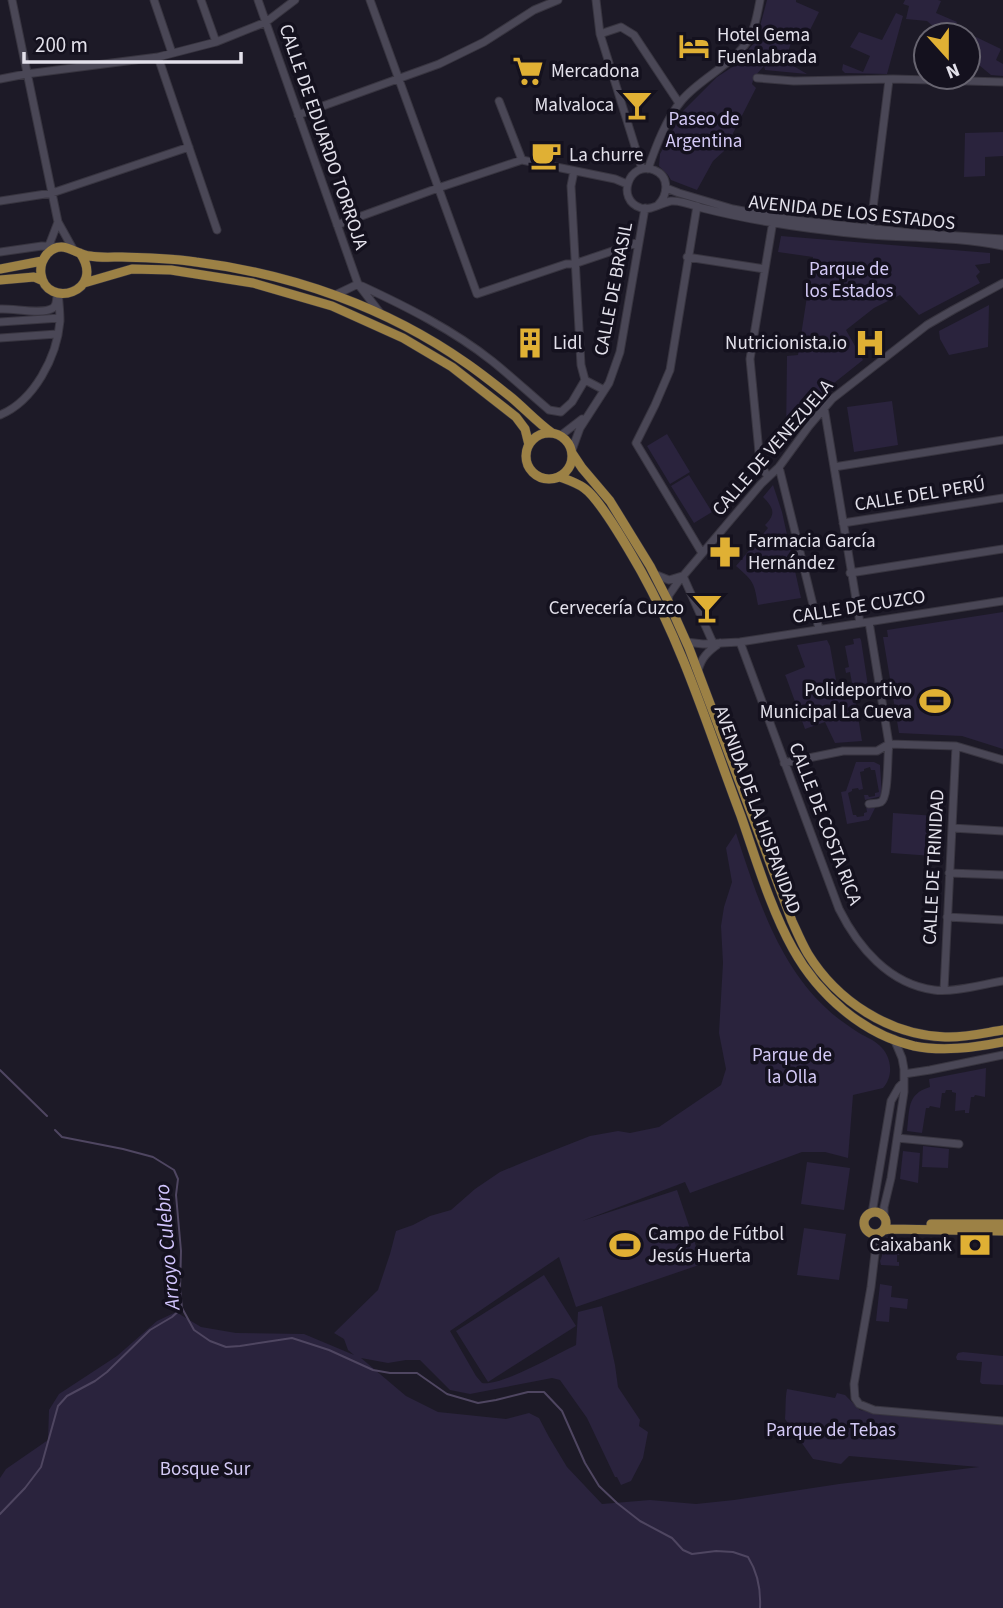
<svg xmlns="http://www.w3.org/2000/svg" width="1003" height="1608" font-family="'Source Sans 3',sans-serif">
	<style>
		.green { fill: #2a233d }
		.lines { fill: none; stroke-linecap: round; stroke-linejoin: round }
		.stream { stroke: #4f4661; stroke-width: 2 }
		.minor-casing { stroke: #383540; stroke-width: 9 }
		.major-casing { stroke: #383540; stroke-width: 10 }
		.minor { stroke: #4a4756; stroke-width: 7 }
		.major { stroke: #9c8145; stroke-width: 9 }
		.labels { text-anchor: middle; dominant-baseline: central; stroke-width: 7; stroke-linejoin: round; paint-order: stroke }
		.poi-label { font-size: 19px; fill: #e3e1eb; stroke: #14111e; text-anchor: start }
		.park-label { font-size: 19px; fill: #d3c9f5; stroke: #14111e }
		.street-label { font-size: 19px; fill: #e3e1eb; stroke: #14111e }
		.water-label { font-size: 21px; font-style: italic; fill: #d2c5fe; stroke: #14111e }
	</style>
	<rect width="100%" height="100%" fill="#1d1a27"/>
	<!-- green -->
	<path class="green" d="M 767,0 L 796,0 L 796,2 L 819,12 L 807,36 L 798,32 L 792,40 L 780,34 L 778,37 L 791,43 L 785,61 L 807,74 L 765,70 L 764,66 L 754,77 L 752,84 L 756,88 L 724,151 L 713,161 L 697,190 L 671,180 L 668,175 L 659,166 L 660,154 L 683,111 L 717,77 L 734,66 L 756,41 Z
		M 905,0 L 938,0 L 941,1 L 936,13 L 957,22 L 952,33 L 955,35 L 943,35 L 927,21 L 906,19 L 909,6 L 903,4 Z
		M 896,13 L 903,16 L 887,74 L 845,73 L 842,70 L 843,64 L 863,72 L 870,56 L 850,47 L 859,32 L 882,40 Z
		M 976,37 L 1001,49 L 996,60 L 1003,64 L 1003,76 L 991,75 L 968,56 L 968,41 L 972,43 Z
		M 1003,132 L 1003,156 L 985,157 L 985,176 L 964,177 L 965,133 Z
		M 781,236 L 990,253 L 990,263 L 975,265 L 980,272 L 976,276 L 980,283 L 919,315 L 900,295 L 874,308 L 846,330 L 863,360 L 824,391 L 786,440 L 787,356 L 798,355 L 813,257 L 778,252 Z
		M 989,305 L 988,347 L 949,355 L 940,339 L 939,331 Z
		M 892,401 L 898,445 L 854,452 L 847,407 Z
		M 667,434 L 690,472 L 670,484 L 647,446 Z
		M 689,475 L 712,512 L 694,523 L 671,486 Z
		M 773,485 L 782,512 L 801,598 L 758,605 C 754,582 754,582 736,566 L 768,528 L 765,525 C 776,514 774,508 763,497 Z
		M 1003,612 L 1003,749 L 962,736 L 899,733 L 883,637 L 888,637 L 887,630 Z
		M 860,638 L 861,640 L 868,686 L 864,687 L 863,684 L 857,685 L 857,688 L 853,689 L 850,672 L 846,673 L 845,668 L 849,667 L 845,646 L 854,644 L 853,639 Z
		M 827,640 L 830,646 L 839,697 L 843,697 L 844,700 L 855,698 L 862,741 L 835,743 L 825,722 L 805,729 L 786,677 L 785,675 L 805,667 L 797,645 Z
		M 856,762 L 874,762 L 880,765 L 882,796 L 865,800 L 864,795 L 868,795 L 869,797 L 875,796 L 875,793 L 879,792 L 875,770 L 871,770 L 870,767 L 864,769 L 864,771 L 860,772 L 863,789 L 859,790 L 858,788 L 852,789 L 852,791 L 848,793 L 853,815 L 856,815 L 857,817 L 864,816 L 864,813 L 867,812 L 866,806 L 875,805 L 876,806 L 869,820 L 847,824 L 841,792 L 846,791 Z
		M 893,813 L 936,816 L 933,856 L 891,853 Z
		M 736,833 C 756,894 778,964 826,1008 C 835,1017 846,1024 856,1031 C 863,1036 873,1039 879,1045 C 892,1056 894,1076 883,1088 L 853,1095 L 848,1158 L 825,1152 L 802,1152 L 690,1193 L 685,1182 L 582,1221 L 677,1190 L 702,1264 L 576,1307 L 559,1257 L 450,1331 L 476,1376 L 482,1383 C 502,1386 555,1355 576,1345 L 578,1312 L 602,1306 L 615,1365 L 618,1387 L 640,1420 L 639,1426 L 648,1432 L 643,1458 L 631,1481 L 621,1485 L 617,1477 L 615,1477 L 587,1418 L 560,1380 L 552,1378 L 470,1394 L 450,1390 L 420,1360 L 406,1360 L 388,1363 L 361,1358 L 406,1396 L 438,1412 L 506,1419 L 529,1413 L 539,1418 L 549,1437 L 567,1467 L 602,1504 L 650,1500 L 696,1504 L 734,1500 L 839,1484 L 979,1467 L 849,1456 L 841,1464 L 813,1459 L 785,1419 C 786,1408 785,1399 787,1389 L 835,1398 L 837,1393 L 845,1395 L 860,1410 L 872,1412 L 1003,1423 L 1003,1608 L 0,1608 L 0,1478 L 6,1469 L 48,1440 L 49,1410 L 59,1394 L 117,1356 L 157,1321 L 176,1312 L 201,1327 L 236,1333 L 304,1334 L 354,1355 L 348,1350 L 344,1339 L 334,1333 L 378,1290 L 390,1254 L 396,1231 L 413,1225 L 430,1216 L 451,1210 L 475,1189 L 500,1172 L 524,1162 L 590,1136 L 618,1131 L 630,1133 L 659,1127 L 721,1085 L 726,1069 L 719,1033 L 723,963 L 721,926 L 724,907 L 732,882 L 726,848 Z
		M 986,1068 L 985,1097 L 975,1095 L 974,1097 L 971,1097 L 969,1113 L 965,1113 L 965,1110 L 955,1111 L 956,1093 L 952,1092 L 952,1090 L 946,1090 L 945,1093 L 942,1093 L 940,1108 L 930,1106 L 929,1108 L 926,1108 L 922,1133 L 907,1131 C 910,1110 906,1094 930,1087 L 929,1079 Z
		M 923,1146 L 949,1149 L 948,1168 L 922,1167 Z
		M 903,1151 L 920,1153 L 918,1183 L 900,1179 Z
		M 807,1162 L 850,1168 L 844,1210 L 801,1204 Z
		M 804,1228 L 846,1234 L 839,1280 L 797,1275 Z
		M 887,1237 L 912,1239 L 912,1254 L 900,1253 L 899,1255 L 897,1255 L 897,1262 L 899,1262 L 899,1266 L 881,1265 L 880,1261 L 882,1256 L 882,1241 Z
		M 544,1275 L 576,1326 L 488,1382 L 456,1331 Z
		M 880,1284 L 892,1286 L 891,1297 L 908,1299 L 907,1309 L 890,1307 L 889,1322 L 876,1321 Z
		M 963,1352 L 1003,1356 L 1003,1385 L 982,1384 L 980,1382 L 982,1362 L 957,1360 L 956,1357 L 958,1353 Z"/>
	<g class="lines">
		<!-- stream -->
		<path class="stream" d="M 0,1070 L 47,1116
			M 55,1130 L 62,1137 L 123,1149 L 153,1157 L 174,1170 L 178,1179 L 176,1195 L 181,1251 L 180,1289 L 182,1308 L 194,1330 L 210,1341 L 226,1347 L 240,1346 L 292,1338 L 329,1350 L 373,1370 L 390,1373 L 417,1373 L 447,1394 L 478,1403 L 496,1400 L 528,1392 L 544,1392 L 562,1411 L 585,1463 L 599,1486 L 617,1503 L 640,1521 L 672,1538 L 683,1550 L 692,1554 L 716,1551 L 733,1552 L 748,1557 C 758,1573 761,1590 760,1608
			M 0,1514 L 25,1488 L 41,1467 L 58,1406 L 67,1396 L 95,1381 L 107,1372 L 150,1330 L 172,1317 L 181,1309"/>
		<!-- minor casing -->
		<g class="minor-casing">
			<path id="minor" d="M 12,0 L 58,222 L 73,249
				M 154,0 L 172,53
				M 201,0 L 216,42
				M 258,0 L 358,284 L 381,314
				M 370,0 L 477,294 L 566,264 L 574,264 L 639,242
				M 596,0 L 600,34 L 642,169
				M 600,34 L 621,27 L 634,35 L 679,103
				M 158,57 L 217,230
				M 757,78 L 794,81 L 893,79 L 1003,82
				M 0,79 L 26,74 L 158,57 L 216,42 L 266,22 L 295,0
				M 499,101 L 522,160
				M 298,115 L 439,64 L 484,42 L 534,10 L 558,0
				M 648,169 C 656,146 666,119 682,100 C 700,79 728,67 744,46 C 754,34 757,16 760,0
				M 574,171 L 571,186 L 581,365 L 585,380 L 604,390
				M 666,188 L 679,193 L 733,209 L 786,219 L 912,233 L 1003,239
				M 0,201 L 52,193 L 189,147
				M 658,205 C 668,195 670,176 654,170 C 629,160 615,200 641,208 C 651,211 661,203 671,201 C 680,200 693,205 702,208 C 757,222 813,230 870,235 C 914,238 960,237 1003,246
				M 697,206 L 670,370 L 655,405 L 636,443 L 702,553
				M 337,225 L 438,188 L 522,160 L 615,179 L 627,184
				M 870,232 L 889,80
				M 48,248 L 58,222
				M 0,252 L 42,246 L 58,247
				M 687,257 L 765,269
				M 362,286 C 407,307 453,330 492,361 C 512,377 530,394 549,410 L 561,412 L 572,402 L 585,380
				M 335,295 L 358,284
				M 0,309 C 14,308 42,315 53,308 C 57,305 56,302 57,297
				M 0,322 L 60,318
				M 0,338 L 57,334
				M 824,407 L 860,623
				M 0,415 C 34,401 57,357 60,321 C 60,312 59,302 58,293
				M 560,436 L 582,419
				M 572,450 L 580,428 L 609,383 L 620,352 L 645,208
				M 779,467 L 819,629
				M 834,467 L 1003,440
				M 768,477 L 762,467 L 759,452 L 750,359 L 773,221
				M 843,523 L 1003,498
				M 850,573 L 1003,549
				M 654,574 L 669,580 L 682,576
				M 683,576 L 713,643
				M 668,600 L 669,595 L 678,582 L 761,484 L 779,467 L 809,426 L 832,399 L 927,325 L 953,310 L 1003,283
				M 686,642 L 703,644 L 740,642 L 1003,601
				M 740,642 L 839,909 C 858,947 889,984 934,990 C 952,993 984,984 1003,981
				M 698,671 C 701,658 708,651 720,643
				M 784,763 L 843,751 L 877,751 L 889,744 L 956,746 L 1003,760
				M 869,804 C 873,803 877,804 881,802 C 889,797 887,756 889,744 L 869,622
				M 952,828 L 1003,831
				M 949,873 L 1003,875
				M 947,917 L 1003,920
				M 944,990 L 956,746
				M 904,1074 L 930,1070 L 1003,1055
				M 897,1138 L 959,1144
				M 872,1213 L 891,1101 L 899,1087 L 903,1083
				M 884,1217 L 884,1207 L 891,1178 L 904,1092 L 904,1069 L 902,1058 L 894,1039
				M 875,1234 L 876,1245 L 871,1287 L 854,1384 L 855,1398 L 859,1404 L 874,1410 L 1003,1421"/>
		</g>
		<!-- major casing -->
		<g class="major-casing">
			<path id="major" d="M 80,253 C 107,292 46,310 41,274 C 40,267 42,260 47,254 C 62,238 74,254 90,256 C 100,258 112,257 122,257 C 147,258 171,258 196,262 C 292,274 386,307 466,363 C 482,374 497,386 512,398 C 526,410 538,423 552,433
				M 0,269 L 42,261
				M 0,280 L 34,277 L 43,281
				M 84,283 L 132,269 L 171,270 L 253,283 L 332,306 L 403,338 L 452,367 L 516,417 L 525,429 L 529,445
				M526 456a23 23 0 1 1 46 0a23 23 0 1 1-46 0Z
				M 572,453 L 582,468 L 610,501 L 650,566 L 668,601 L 689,648 L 792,921 C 797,932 802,944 808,954 C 837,1001 889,1035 945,1037 C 964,1038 984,1033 1003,1030
				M 560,477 C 568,480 577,483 584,488 C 601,500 630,552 641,571 C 684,648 710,734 741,816 C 756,859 771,910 793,949 C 818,994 862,1034 914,1046 C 943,1052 974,1048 1003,1042
				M864 1223a11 11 0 1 1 22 0a11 11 0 1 1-22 0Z
				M 931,1224 L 1003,1224
				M 884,1230 L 889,1229 L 1003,1231"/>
		</g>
		<!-- minor -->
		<use href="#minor" class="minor"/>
		<!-- major -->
		<use href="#major" class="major"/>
	</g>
	<!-- icons -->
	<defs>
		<g id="hotel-bare" transform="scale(2.415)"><path d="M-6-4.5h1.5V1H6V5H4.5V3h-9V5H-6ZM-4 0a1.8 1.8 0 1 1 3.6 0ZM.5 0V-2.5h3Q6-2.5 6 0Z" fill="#e0b034" stroke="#14111e" stroke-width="2.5" paint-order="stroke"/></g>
		<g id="supermarket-bare" transform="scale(2.415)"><path d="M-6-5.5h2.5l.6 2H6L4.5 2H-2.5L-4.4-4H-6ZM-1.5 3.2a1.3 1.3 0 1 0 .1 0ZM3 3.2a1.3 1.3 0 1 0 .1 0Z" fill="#e0b034" stroke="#14111e" stroke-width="2.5" paint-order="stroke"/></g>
		<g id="bar-bare" transform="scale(2.415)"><path d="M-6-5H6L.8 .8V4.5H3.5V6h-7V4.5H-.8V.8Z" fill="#e0b034" stroke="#14111e" stroke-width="2.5" paint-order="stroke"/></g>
		<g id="cafe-bare" transform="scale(2.415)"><path d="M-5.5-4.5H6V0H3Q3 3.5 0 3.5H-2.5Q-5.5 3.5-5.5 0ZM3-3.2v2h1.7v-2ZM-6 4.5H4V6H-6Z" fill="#e0b034" stroke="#14111e" stroke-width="2.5" paint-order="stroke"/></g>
		<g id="building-bare" transform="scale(2.415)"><path d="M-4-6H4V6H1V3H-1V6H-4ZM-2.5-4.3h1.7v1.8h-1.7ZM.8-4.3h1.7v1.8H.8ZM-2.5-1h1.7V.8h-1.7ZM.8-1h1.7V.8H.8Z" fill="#e0b034" stroke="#14111e" stroke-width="2.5" paint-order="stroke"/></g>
		<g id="hospital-bare" transform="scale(2.415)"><path d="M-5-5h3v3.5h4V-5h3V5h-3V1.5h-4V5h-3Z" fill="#e0b034" stroke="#14111e" stroke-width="2.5" paint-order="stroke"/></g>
		<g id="pharmacy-bare" transform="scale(2.415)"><path d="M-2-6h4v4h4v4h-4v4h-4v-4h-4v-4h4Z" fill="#e0b034" stroke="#14111e" stroke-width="2.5" paint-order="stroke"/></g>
		<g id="stadium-bare" transform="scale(2.415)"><path d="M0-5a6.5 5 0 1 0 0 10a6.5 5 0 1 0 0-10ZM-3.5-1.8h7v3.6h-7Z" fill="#e0b034" stroke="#14111e" stroke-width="2.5" paint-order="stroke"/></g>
		<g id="bank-bare" transform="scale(2.415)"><path d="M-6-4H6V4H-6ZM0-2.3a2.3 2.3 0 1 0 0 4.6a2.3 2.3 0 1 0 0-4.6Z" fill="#e0b034" stroke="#14111e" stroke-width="2.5" paint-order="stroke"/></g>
	</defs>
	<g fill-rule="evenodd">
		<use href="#hotel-bare" x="694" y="46"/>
		<use href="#supermarket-bare" x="528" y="71"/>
		<use href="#bar-bare" x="637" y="105"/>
		<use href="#cafe-bare" x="546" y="155"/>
		<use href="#building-bare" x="530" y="343"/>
		<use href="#hospital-bare" x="870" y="343"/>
		<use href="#pharmacy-bare" x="725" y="552"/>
		<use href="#bar-bare" x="707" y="608"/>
		<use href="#stadium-bare" x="935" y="701"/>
		<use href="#stadium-bare" x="625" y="1245"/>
		<use href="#bank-bare" x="975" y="1245"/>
	</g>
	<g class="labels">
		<!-- poi labels -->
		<g class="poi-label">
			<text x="717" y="35">Hotel Gema<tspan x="717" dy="22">Fuenlabrada</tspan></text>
			<text x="551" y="71">Mercadona</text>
			<text x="614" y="105" text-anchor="end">Malvaloca</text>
			<text x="569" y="155">La churre</text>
			<text x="553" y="343">Lidl</text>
			<text x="847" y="343" text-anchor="end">Nutricionista.io</text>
			<text x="748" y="541">Farmacia García<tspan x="748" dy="22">Hernández</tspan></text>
			<text x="684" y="608" text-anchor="end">Cervecería Cuzco</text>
			<text x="912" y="690" text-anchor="end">Polideportivo<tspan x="912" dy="22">Municipal La Cueva</tspan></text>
			<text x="648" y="1234">Campo de Fútbol<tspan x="648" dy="22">Jesús Huerta</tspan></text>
			<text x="952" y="1245" text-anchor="end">Caixabank</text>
		</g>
		<!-- park labels -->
		<g class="park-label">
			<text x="704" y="119">Paseo de<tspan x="704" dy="22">Argentina</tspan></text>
			<text x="849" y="269">Parque de<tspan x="849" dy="22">los Estados</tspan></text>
			<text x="792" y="1055">Parque de<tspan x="792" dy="22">la Olla</tspan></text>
			<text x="831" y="1430">Parque de Tebas</text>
			<text x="205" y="1469">Bosque Sur</text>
		</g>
		<!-- street labels -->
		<g class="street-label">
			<text transform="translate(323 137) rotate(71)">CALLE DE EDUARDO TORROJA</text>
			<text transform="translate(852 213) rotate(6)">AVENIDA DE LOS ESTADOS</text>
			<text transform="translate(614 289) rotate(-79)">CALLE DE BRASIL</text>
			<text transform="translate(773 448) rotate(-49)">CALLE DE VENEZUELA</text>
			<text transform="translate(920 495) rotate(-9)">CALLE DEL PERÚ</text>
			<text transform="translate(859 607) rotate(-9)">CALLE DE CUZCO</text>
			<text transform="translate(757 810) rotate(70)">AVENIDA DE LA HISPANIDAD</text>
			<text transform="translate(825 824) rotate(69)">CALLE DE COSTA RICA</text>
			<text transform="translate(934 867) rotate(-87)">CALLE DE TRINIDAD</text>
		</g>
		<!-- water labels -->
		<g class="water-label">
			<text transform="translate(167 1247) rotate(-95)">Arroyo Culebro</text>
		</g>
	</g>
	<!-- north arrow -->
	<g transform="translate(947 56) rotate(159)"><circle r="33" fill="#14111e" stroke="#676470" stroke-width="2"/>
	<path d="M0-5L12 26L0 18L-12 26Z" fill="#e0b034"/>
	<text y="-10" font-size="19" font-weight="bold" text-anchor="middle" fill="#e3e1eb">N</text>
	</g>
	<!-- scale -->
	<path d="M24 52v10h217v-10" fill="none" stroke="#e3e1eb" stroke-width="3.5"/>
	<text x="35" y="52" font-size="21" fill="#e3e1eb" stroke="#14111e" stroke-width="5" paint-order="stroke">200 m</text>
</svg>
